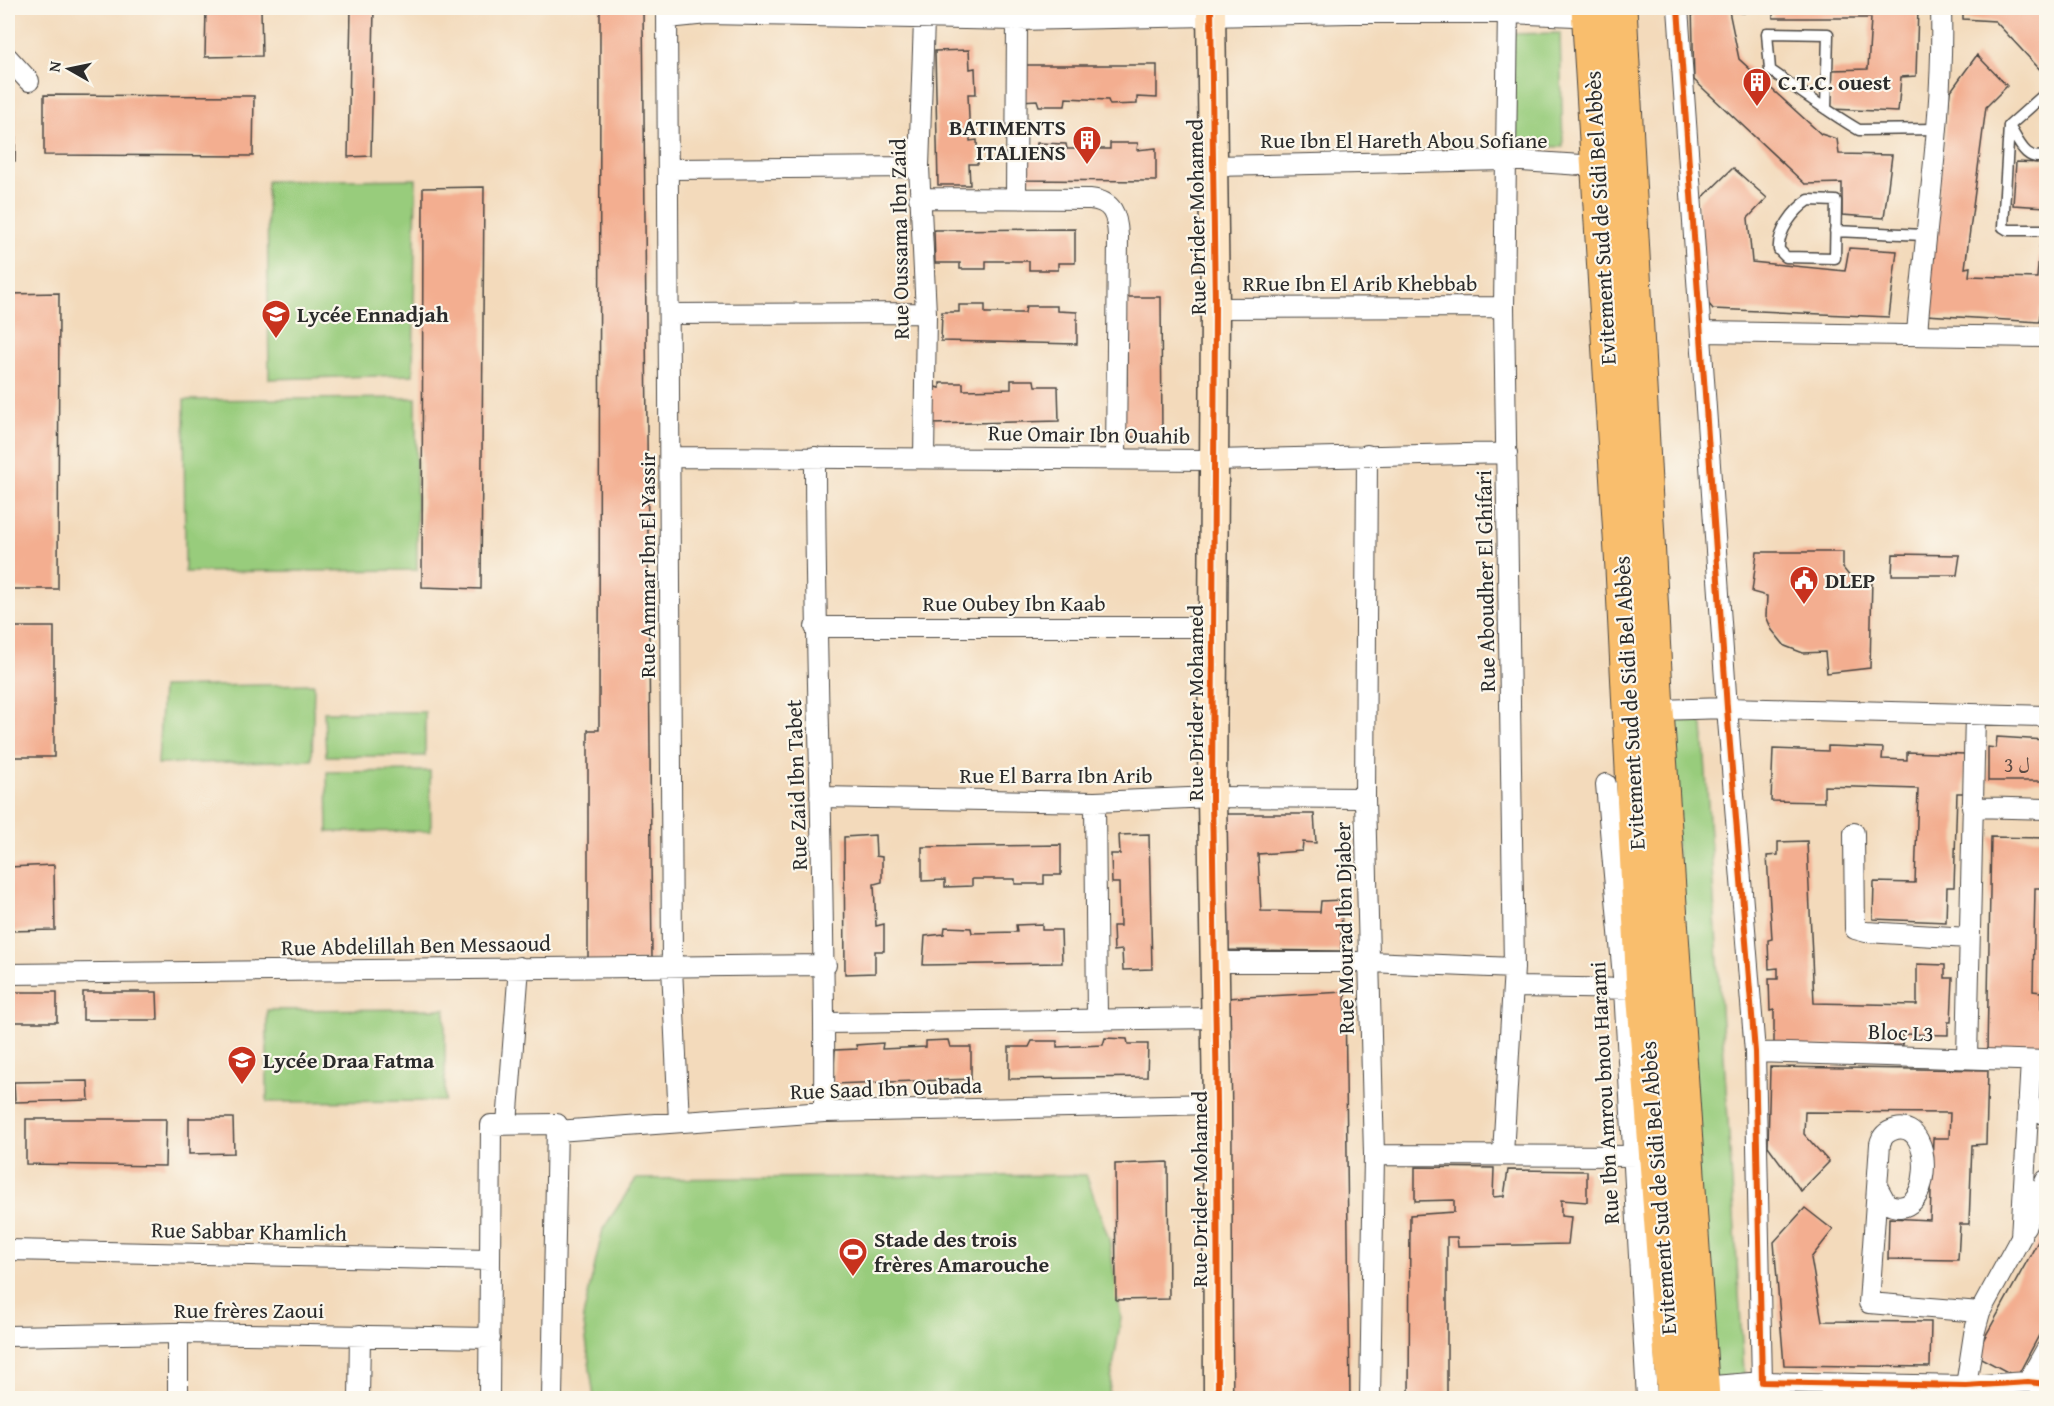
<svg xmlns="http://www.w3.org/2000/svg" width="2054" height="1406" font-family="'Gentium Book Plus',Amiri,serif">
	<style>
		.green { fill: #98cc7c; stroke: #627c54; stroke-width: 1.5 }
		.building { fill: #f3ae90 }
		.lines { fill: none; stroke-linecap: round; stroke-linejoin: round }
		.lane-casing { stroke: #494541; stroke-width: 13 }
		.street-casing { stroke: #494541; stroke-width: 22 }
		.secondary-casing { stroke: #494541; stroke-width: 31 }
		.highway-casing { stroke: #494541; stroke-width: 35 }
		.lane { stroke: #fff; stroke-width: 10 }
		.street { stroke: #fff; stroke-width: 20 }
		.secondary { stroke: #fde5c5; stroke-width: 28 }
		.highway { stroke: #f9be6d; stroke-width: 33 }
		.cycleway-casing { stroke: #fbf7ec; stroke-width: 10 }
		.cycleway { stroke: #e8590c; stroke-width: 6 }
		.labels { text-anchor: middle; dominant-baseline: central; stroke-width: 4.5; stroke-linejoin: round; paint-order: stroke }
		.number-label { font-size: 20px; fill: #5d4c44 }
		.poi-label { font-size: 22px; font-weight: bold; fill: #2b2b2b; stroke: #fbf7ec; text-anchor: start }
		.street-label { font-size: 22px; fill: #2b2b2b; stroke: #fbf7ec }
	</style>
	<rect width="100%" height="100%" fill="#fbf7ec"/>
	<filter id="ink" filterUnits="userSpaceOnUse"><feTurbulence type="fractalNoise" baseFrequency=".0167" numOctaves="2"/><feDisplacementMap in="SourceGraphic" scale="12" xChannelSelector="R" yChannelSelector="G"/><feConvolveMatrix kernelMatrix="1 2 1 2 8 2 1 2 1" color-interpolation-filters="sRGB"/></filter>
	<filter id="wash" filterUnits="userSpaceOnUse"><feTurbulence type="fractalNoise" baseFrequency=".008" numOctaves="4" result="noise"/><feDisplacementMap in="SourceGraphic" scale="24" xChannelSelector="R" yChannelSelector="G"/><feGaussianBlur stdDeviation="1.35" result="paint"/><feColorMatrix in="noise" values="0 0 0 0 0 0 0 0 0 0 0 0 0 0 0 0 0 1.4 0 .05"/><feComposite in="paint" operator="in"/></filter>
	<g filter="url(#wash)">
		<rect width="100%" height="100%" fill="#f3dabb"/>
		<!-- green -->
		<path class="green" d="M 1560,33 L 1563,147 L 1509,145 L 1510,34 Z
			M 416,179 L 413,375 L 269,379 L 267,181 Z
			M 416,398 L 417,570 L 185,572 L 184,400 Z
			M 314,684 L 312,760 L 158,764 L 162,687 Z
			M 324,712 L 425,712 L 425,756 L 326,756 Z
			M 1693,715 L 1703,726 L 1745,1388 L 1736,1391 L 1737,1398 L 1710,1398 L 1669,724 L 1679,717 Z
			M 430,771 L 431,831 L 328,832 L 327,772 Z
			M 445,1009 L 445,1101 L 267,1102 L 267,1010 Z
			M 1086,1175 L 1109,1239 L 1121,1318 L 1108,1398 L 594,1398 L 583,1317 L 603,1229 L 636,1179 Z"/>
		<g id="blocks">
			<!-- building -->
			<path class="building" d="M 206,8 L 261,8 L 262,56 L 205,57 Z
				M 351,8 L 374,8 L 371,156 L 348,157 Z
				M 600,8 L 643,8 L 652,960 L 588,964 L 588,730 L 599,730 Z
				M 1692,8 L 1744,8 L 1744,13 L 1729,11 L 1739,59 L 1821,134 L 1837,139 L 1839,154 L 1892,155 L 1884,218 L 1842,215 L 1842,183 L 1805,184 L 1694,80 Z
				M 1773,8 L 1918,8 L 1916,76 L 1901,77 L 1898,112 L 1831,109 L 1832,70 L 1868,69 L 1871,18 L 1773,18 Z
				M 1963,8 L 2040,8 L 2046,14 L 2046,76 L 1995,21 L 1963,19 Z
				M 969,50 L 970,69 L 975,68 L 976,94 L 968,94 L 970,141 L 977,140 L 978,164 L 969,164 L 970,185 L 938,185 L 935,51 Z
				M 1977,55 L 2007,86 L 1986,107 L 1965,268 L 1970,267 L 1969,276 L 2037,278 L 2040,242 L 2046,242 L 2046,309 L 2041,308 L 2039,322 L 1926,315 L 1926,296 L 1950,92 Z
				M 1020,65 L 1157,65 L 1157,98 L 1137,97 L 1137,104 L 1110,105 L 1108,100 L 1066,98 L 1065,106 L 1039,106 L 1037,100 L 1020,101 Z
				M 44,95 L 254,96 L 253,156 L 44,155 Z
				M 16,108 L 15,161 L 8,161 L 8,109 Z
				M 1037,143 L 1066,144 L 1067,149 L 1110,149 L 1110,143 L 1138,143 L 1137,150 L 1156,148 L 1156,181 L 1017,180 L 1018,151 L 1036,151 Z
				M 2046,161 L 2046,207 L 2013,205 L 2016,162 L 2044,163 Z
				M 1733,168 L 1767,198 L 1748,218 L 1752,262 L 1845,271 L 1849,248 L 1897,251 L 1889,317 L 1713,309 L 1704,298 L 1698,202 Z
				M 484,187 L 481,589 L 422,587 L 423,188 Z
				M 1075,229 L 1075,263 L 1058,263 L 1058,270 L 1029,270 L 1029,261 L 986,261 L 986,269 L 960,269 L 960,263 L 935,263 L 934,230 Z
				M 59,293 L 58,589 L 8,589 L 8,294 Z
				M 1127,297 L 1161,297 L 1162,437 L 1125,437 L 1120,386 L 1127,385 L 1127,343 L 1122,343 L 1122,318 L 1127,318 Z
				M 959,305 L 985,305 L 985,313 L 1025,313 L 1026,306 L 1057,306 L 1057,311 L 1077,312 L 1077,344 L 941,341 L 942,312 L 959,312 Z
				M 1011,380 L 1034,380 L 1035,386 L 1058,386 L 1059,421 L 930,424 L 930,386 L 940,388 L 940,383 L 963,383 L 963,390 L 1011,389 Z
				M 1757,552 L 1843,552 L 1843,568 L 1854,582 L 1872,577 L 1870,668 L 1827,673 L 1825,652 L 1803,653 L 1785,646 L 1772,630 L 1766,616 L 1767,596 L 1752,592 Z
				M 1893,554 L 1960,555 L 1957,575 L 1892,575 Z
				M 8,627 L 54,627 L 54,757 L 8,757 Z
				M 1997,737 L 2046,740 L 2046,781 L 1988,781 L 1988,747 L 1996,748 Z
				M 1828,746 L 1883,748 L 1882,759 L 1907,760 L 1907,752 L 1965,754 L 1964,793 L 1957,793 L 1954,887 L 1947,887 L 1946,922 L 1873,919 L 1874,882 L 1915,883 L 1918,789 L 1824,786 L 1824,802 L 1771,801 L 1773,749 L 1828,751 Z
				M 1218,814 L 1314,814 L 1316,843 L 1303,842 L 1302,851 L 1258,854 L 1261,911 L 1320,912 L 1321,901 L 1342,900 L 1341,951 L 1219,950 Z
				M 1149,834 L 1152,969 L 1123,970 L 1122,950 L 1114,951 L 1113,926 L 1120,926 L 1119,883 L 1112,883 L 1111,854 L 1120,854 L 1119,835 Z
				M 875,835 L 876,856 L 882,857 L 882,882 L 874,884 L 876,926 L 884,924 L 884,951 L 875,951 L 875,973 L 845,974 L 844,837 Z
				M 1991,837 L 2046,838 L 2046,888 L 2035,888 L 2033,991 L 2041,992 L 2041,1008 L 2046,1008 L 2046,1053 L 1987,1052 Z
				M 1807,841 L 1814,1003 L 1917,1005 L 1917,964 L 1945,965 L 1945,978 L 1953,978 L 1951,1022 L 1948,1022 L 1948,1035 L 1902,1034 L 1903,1045 L 1774,1047 L 1774,1010 L 1770,1011 L 1769,979 L 1778,979 L 1778,968 L 1769,969 L 1768,940 L 1772,939 L 1767,856 L 1778,855 L 1778,842 Z
				M 1061,845 L 1061,875 L 1044,875 L 1044,884 L 1015,884 L 1015,879 L 972,879 L 972,886 L 945,887 L 945,880 L 922,881 L 922,847 Z
				M 54,865 L 55,930 L 8,931 L 8,867 Z
				M 1042,924 L 1042,930 L 1061,930 L 1062,963 L 923,965 L 925,936 L 944,934 L 945,927 L 971,928 L 972,933 L 1017,932 L 1016,925 Z
				M 8,992 L 57,992 L 57,1022 L 8,1022 Z
				M 83,992 L 157,992 L 158,1020 L 83,1020 Z
				M 1345,992 L 1350,1398 L 1230,1398 L 1226,998 Z
				M 1105,1038 L 1127,1039 L 1128,1044 L 1148,1044 L 1147,1077 L 1009,1079 L 1009,1047 L 1029,1047 L 1032,1041 L 1057,1041 L 1057,1047 L 1103,1045 Z
				M 948,1040 L 950,1047 L 971,1047 L 971,1079 L 833,1084 L 835,1050 L 857,1049 L 856,1045 L 883,1043 L 882,1049 L 926,1047 L 926,1041 Z
				M 1770,1067 L 1988,1070 L 1986,1144 L 1972,1145 L 1969,1224 L 1960,1224 L 1958,1260 L 1888,1259 L 1889,1218 L 1930,1220 L 1933,1138 L 1949,1138 L 1950,1113 L 1805,1112 L 1804,1134 L 1829,1162 L 1801,1191 L 1768,1146 Z
				M 88,1081 L 89,1100 L 15,1102 L 14,1082 Z
				M 189,1118 L 233,1118 L 234,1153 L 189,1154 Z
				M 26,1119 L 166,1119 L 165,1166 L 26,1164 Z
				M 1168,1162 L 1169,1299 L 1116,1300 L 1115,1164 Z
				M 1415,1167 L 1494,1168 L 1493,1197 L 1504,1196 L 1508,1170 L 1587,1171 L 1587,1202 L 1561,1200 L 1561,1216 L 1571,1217 L 1568,1244 L 1458,1246 L 1457,1237 L 1447,1237 L 1447,1398 L 1409,1398 L 1410,1215 L 1454,1212 L 1454,1200 L 1415,1201 Z
				M 1805,1208 L 1833,1230 L 1811,1258 L 1822,1321 L 1931,1322 L 1930,1367 L 1784,1365 L 1774,1242 Z
				M 2046,1227 L 2046,1322 L 2017,1377 L 1975,1355 Z"/>
		</g>
	</g>
	<g filter="url(#ink)">
		<use href="#blocks" fill-opacity="0" stroke="#494541" stroke-width="1.5"/>
		<g class="lines">
			<!-- lane casing -->
			<g class="lane-casing">
				<path id="lane" d="M 2046,93 L 2009,126 C 2018,140 2026,164 2046,155
					M 1826,109 L 1828,34 L 1767,33 L 1770,70 C 1799,90 1828,112 1859,130 L 1938,129
					M 2009,126 L 2003,227 L 2008,230 L 2046,230
					M 1809,200 L 1836,201 L 1835,258 L 1786,257 L 1779,250 C 1777,232 1794,210 1809,200 Z
					M 1835,231 L 1924,235
					M 1783,1382 L 1784,1398"/>
			</g>
			<!-- street casing -->
			<g class="street-casing">
				<path id="street" d="M 667,8 L 672,967 L 679,1122
					M 1678,8 L 1727,708 L 1755,1052 L 1762,1382 L 1966,1386 L 2028,1382 L 2046,1384
					M 668,18 L 707,14 L 1017,20 L 1351,13 L 1508,13 L 1598,17
					M 8,58 L 29,81
					M 1212,166 L 1506,160 L 1597,166
					M 670,169 L 919,167
					M 1016,197 L 1017,20
					M 919,198 L 1090,199 C 1113,201 1117,215 1118,236 L 1116,459
					M 1215,308 L 1504,307
					M 669,314 L 926,313
					M 1702,332 L 2046,337
					M 1917,334 C 1925,225 1944,117 1941,8
					M 1367,455 L 1365,798 L 1374,1155 L 1370,1398
					M 671,457 L 1214,460 L 1507,453
					M 815,457 C 815,676 826,894 824,1112
					M 924,457 L 926,313 L 919,167 L 924,20
					M 815,627 L 1213,627
					M 1657,710 L 1727,708 L 2046,716
					M 1606,784 L 1624,989 L 1647,1398
					M 820,797 L 1095,802 L 1212,797 L 1365,798
					M 1095,802 L 1097,1018
					M 1972,807 L 2046,809
					M 1854,833 L 1855,929 L 1866,932 L 1969,938
					M 1213,962 L 1369,962 L 1514,968
					M 8,974 L 826,965
					M 1513,987 L 1637,989
					M 825,1023 L 1216,1018
					M 1755,1052 L 2046,1061
					M 1967,1057 L 1975,715
					M 2028,1104 L 2046,1115
					M 507,1124 L 519,967
					M 557,1131 L 824,1112 L 1217,1104
					M 1503,1154 L 1514,968 L 1504,307 L 1508,8
					M 1374,1155 L 1643,1156
					M 1878,1188 L 1886,1203 C 1932,1229 1937,1119 1896,1129 C 1888,1131 1882,1135 1880,1144 L 1869,1303 L 1980,1312
					M 2025,1227 L 2046,1180
					M 8,1250 L 490,1260
					M 8,1336 L 178,1333 L 490,1338
					M 2028,1382 L 2046,1350
					M 1966,1386 L 1974,1334 L 1980,1312 L 2021,1237 L 2031,1061
					M 1702,1387 L 1762,1382
					M 178,1398 L 178,1333
					M 359,1398 L 360,1335
					M 489,1398 L 491,1125 L 557,1124 L 552,1398"/>
			</g>
			<!-- secondary casing -->
			<g class="secondary-casing">
				<path id="secondary" d="M 1211,8 L 1215,308 L 1212,797 L 1217,1104 L 1218,1398"/>
			</g>
			<!-- highway casing -->
			<g class="highway-casing">
				<path id="highway" d="M 1588,8 L 1622,569 L 1643,989 L 1674,1398
					M 1620,8 L 1657,710 L 1703,1398"/>
			</g>
			<!-- lane -->
			<use href="#lane" class="lane"/>
			<!-- street -->
			<use href="#street" class="street"/>
			<!-- secondary -->
			<use href="#secondary" class="secondary"/>
			<!-- highway -->
			<use href="#highway" class="highway"/>
			<!-- cycleway casing -->
			<g class="cycleway-casing">
				<path id="cycleway" d="M 1211,8 L 1215,308 L 1212,797 L 1217,1104 L 1218,1398
					M 1678,8 L 1727,708 L 1755,1052 L 1762,1382 L 1966,1386 L 2028,1382 L 2046,1384"/>
			</g>
			<!-- cycleway -->
			<use href="#cycleway" class="cycleway"/>
		</g>
	</g>
	<!-- icons -->
	<defs>
		<g id="building-pin" transform="scale(1.5)"><path d="M0 17L-7.5 6A9.5 9.5 0 1 1 7.5 6Z" fill="#c8321e" stroke="#fbf7ec"/><path d="M-4-6H4V6H1V3H-1V6H-4ZM-2.5-4.3h1.7v1.8h-1.7ZM.8-4.3h1.7v1.8H.8ZM-2.5-1h1.7V.8h-1.7ZM.8-1h1.7V.8H.8Z" fill="#fff"/></g>
		<g id="school-pin" transform="scale(1.5)"><path d="M0 17L-7.5 6A9.5 9.5 0 1 1 7.5 6Z" fill="#c8321e" stroke="#fbf7ec"/><path d="M0-5L7-2L0 1L-7-2ZM-4 1L0 2.5L4 1V4Q0 6-4 4Z" fill="#fff"/></g>
		<g id="civic-pin" transform="scale(1.5)"><path d="M0 17L-7.5 6A9.5 9.5 0 1 1 7.5 6Z" fill="#c8321e" stroke="#fbf7ec"/><path d="M-.6-6.5H3V-4.5H.6V-3L4-1V1h2V6H-6V1h2V-1L-.6-3ZM-1.2 2.5V6h2.4V2.5Z" fill="#fff"/></g>
		<g id="stadium-pin" transform="scale(1.5)"><path d="M0 17L-7.5 6A9.5 9.5 0 1 1 7.5 6Z" fill="#c8321e" stroke="#fbf7ec"/><path d="M0-5a6.5 5 0 1 0 0 10a6.5 5 0 1 0 0-10ZM-3.5-1.8h7v3.6h-7Z" fill="#fff"/></g>
	</defs>
	<g fill-rule="evenodd">
		<use href="#building-pin" x="1757" y="82"/>
		<use href="#building-pin" x="1087" y="140"/>
		<use href="#school-pin" x="276" y="314"/>
		<use href="#civic-pin" x="1804" y="580"/>
		<use href="#school-pin" x="242" y="1060"/>
		<use href="#stadium-pin" x="853" y="1252"/>
	</g>
	<g class="labels">
		<!-- number labels -->
		<g class="number-label">
			<text x="2017" y="764">ل 3</text>
		</g>
		<!-- poi labels -->
		<g class="poi-label">
			<text x="1778" y="82">C.T.C. ouest</text>
			<text x="1066" y="127" text-anchor="end">BATIMENTS<tspan x="1066" dy="25">ITALIENS</tspan></text>
			<text x="297" y="314">Lycée Ennadjah</text>
			<text x="1825" y="580">DLEP</text>
			<text x="263" y="1060">Lycée Draa Fatma</text>
			<text x="874" y="1239">Stade des trois<tspan x="874" dy="25">frères Amarouche</tspan></text>
		</g>
		<!-- street labels -->
		<g class="street-label">
			<text x="1404" y="140">Rue Ibn El Hareth Abou Sofiane</text>
			<text transform="translate(1196 217) rotate(-91)">Rue Drider Mohamed</text>
			<text transform="translate(1600 218) rotate(-93)">Evitement Sud de Sidi Bel Abbès</text>
			<text transform="translate(899 239) rotate(-91)">Rue Oussama Ibn Zaid</text>
			<text x="1360" y="283">RRue Ibn El Arib Khebbab</text>
			<text transform="translate(1089 434) rotate(1)">Rue Omair Ibn Ouahib</text>
			<text transform="translate(647 565) rotate(-90)">Rue Ammar Ibn El Yassir</text>
			<text transform="translate(1485 581) rotate(-91)">Rue Aboudher El Ghifari</text>
			<text x="1014" y="603">Rue Oubey Ibn Kaab</text>
			<text transform="translate(1195 703) rotate(-90)">Rue Drider Mohamed</text>
			<text transform="translate(1629 703) rotate(-93)">Evitement Sud de Sidi Bel Abbès</text>
			<text x="1056" y="775">Rue El Barra Ibn Arib</text>
			<text transform="translate(796 785) rotate(-92)">Rue Zaid Ibn Tabet</text>
			<text transform="translate(1344 928) rotate(-91)">Rue Mourad Ibn Djaber</text>
			<text transform="translate(416 945) rotate(-1)">Rue Abdelillah Ben Messaoud</text>
			<text transform="translate(1901 1032) rotate(2)">Bloc L3</text>
			<text transform="translate(886 1088) rotate(-2)">Rue Saad Ibn Oubada</text>
			<text transform="translate(1604 1093) rotate(-93)">Rue Ibn Amrou bnou Harami</text>
			<text transform="translate(1658 1188) rotate(-94)">Evitement Sud de Sidi Bel Abbès</text>
			<text transform="translate(1199 1189) rotate(-90)">Rue Drider Mohamed</text>
			<text transform="translate(249 1231) rotate(1)">Rue Sabbar Khamlich</text>
			<text x="249" y="1310">Rue frères Zaoui</text>
		</g>
	</g>
	<!-- margin -->
	<rect width="2054" height="1406" fill="none" stroke="#fbf7ec" stroke-width="30"/>
	<!-- north arrow -->
	<g transform="translate(69 69) rotate(279)" stroke="#fbf7ec" stroke-width="4.5" paint-order="stroke">
	<path d="M0-4.5L10 22L0 15L-10 22Z" fill="#2b2b2b"/>
	<text y="-9" font-size="16" font-weight="bold" text-anchor="middle" fill="#2b2b2b">N</text>
	</g>
</svg>
